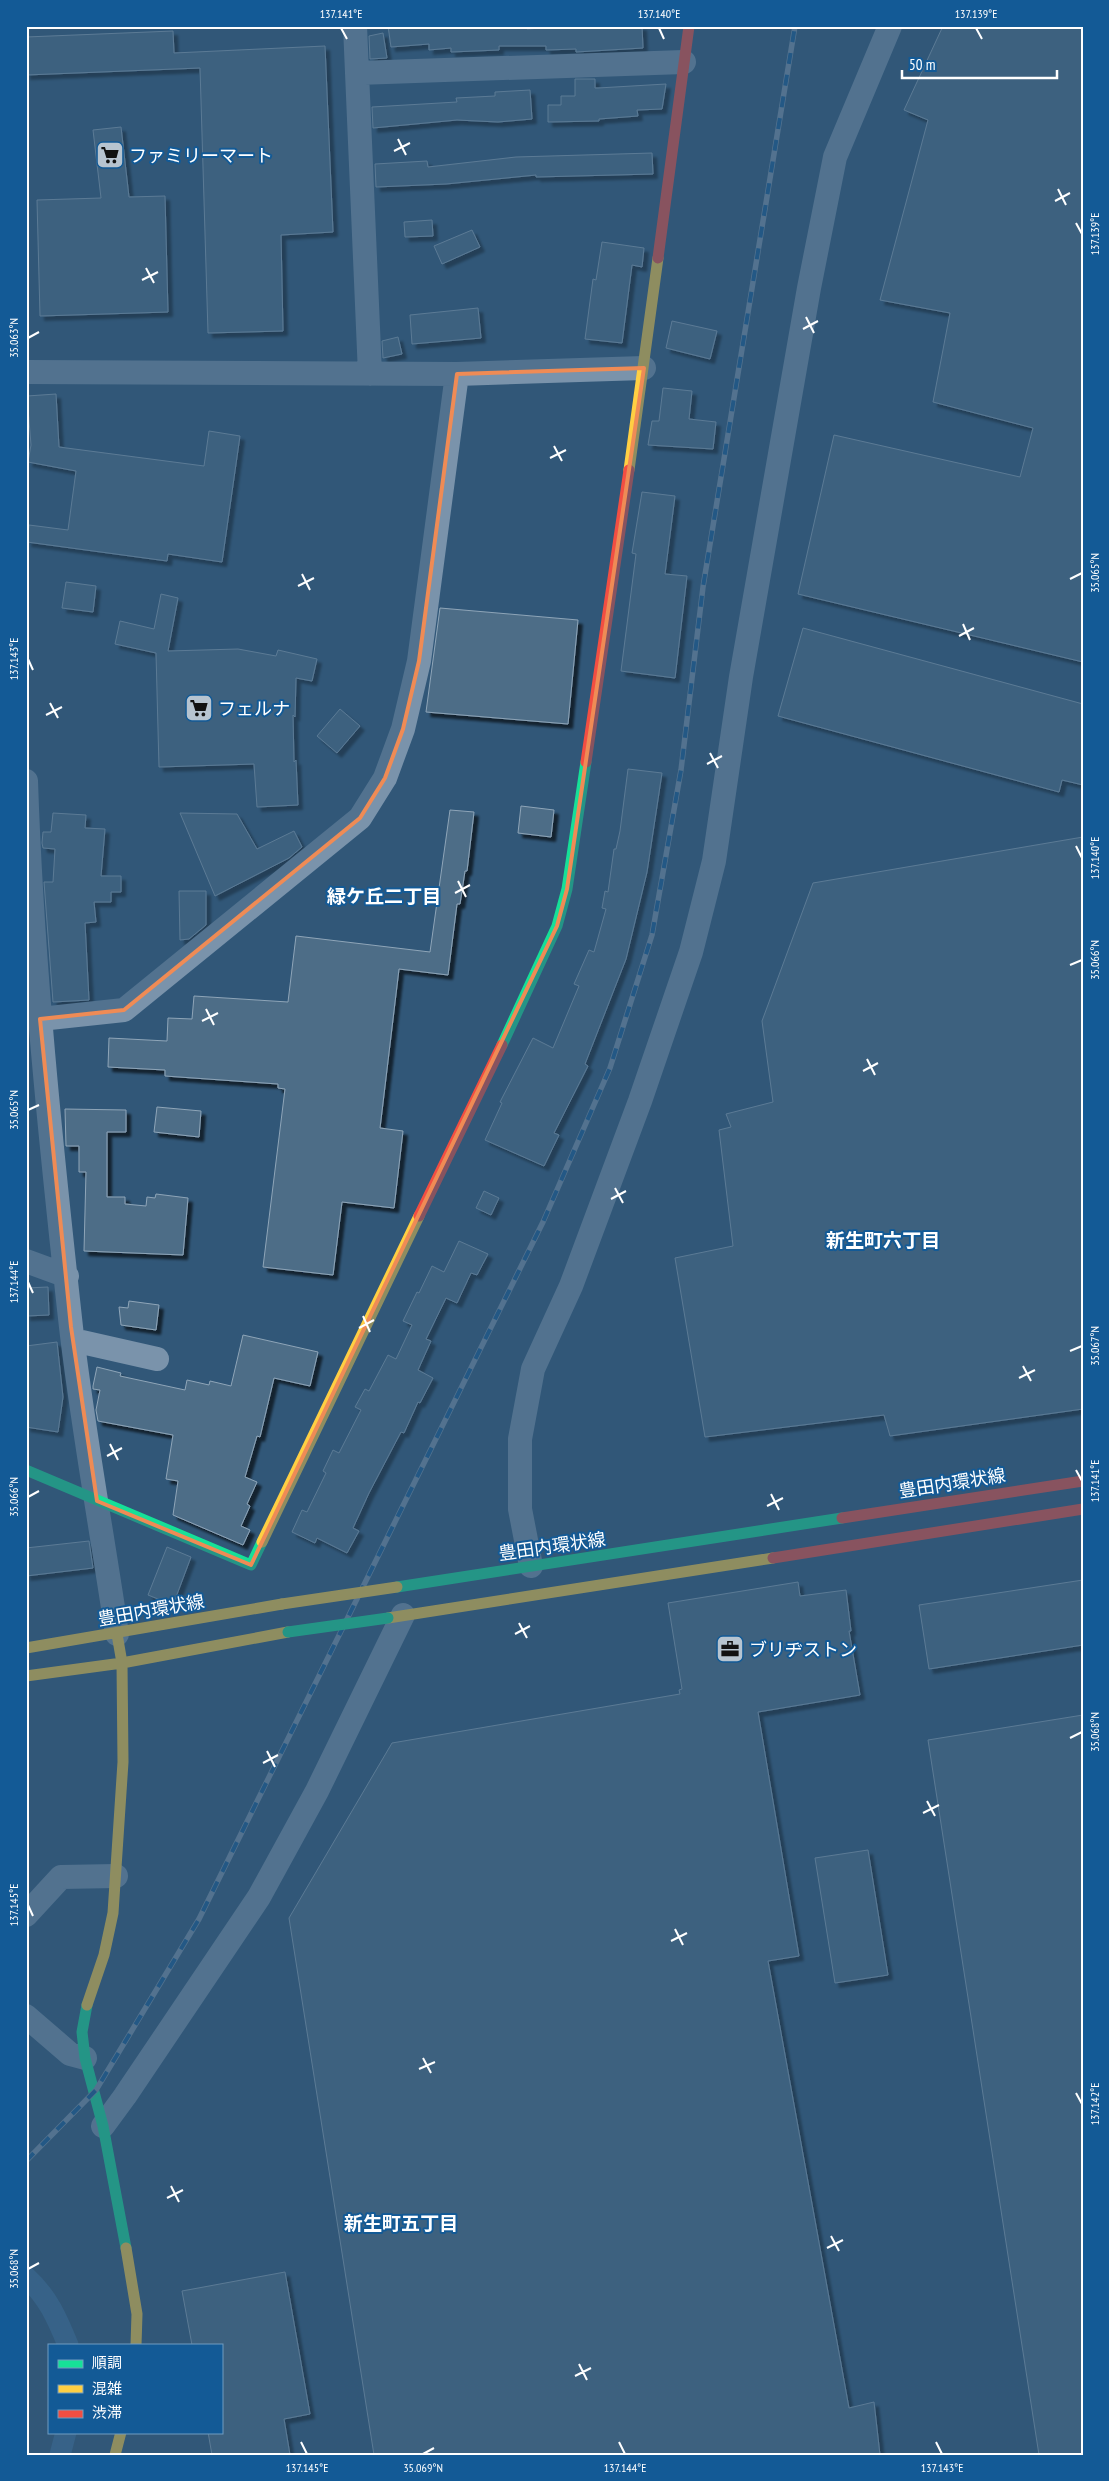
<svg xmlns="http://www.w3.org/2000/svg" width="1109" height="2481" font-family="'PT Sans Narrow','Noto Sans JP',sans-serif">
	<style>
		.lines { fill: none; stroke-linecap: round; stroke-linejoin: round }
		.canal { stroke: #3e709b; stroke-width: 21 }
		.building { fill: #4e6d87; stroke: #8ea5b8; filter: url(#shadow) }
		.street { stroke: #7a93ab; stroke-width: 24 }
		.fast { stroke: #16e098; stroke-width: 11 }
		.slow { stroke: #ffcf43; stroke-width: 11 }
		.jam { stroke: #f24e42; stroke-width: 11 }
		.rail-casing { stroke: #7c93aa; stroke-width: 5.5 }
		.rail { stroke: #135a96; stroke-width: 4; stroke-dasharray: 11; stroke-linecap: butt }
		.fast-bridge { stroke: #16e098; stroke-width: 11 }
		.slow-bridge { stroke: #ffcf43; stroke-width: 11 }
		.marked { fill: none; stroke: #ef8b55; stroke-width: 4; stroke-linejoin: round }
		.ticks { fill: none; stroke: #fff; stroke-width: 2 }
		.labels { text-anchor: middle; dominant-baseline: central; stroke-width: 4; stroke-linejoin: round; paint-order: stroke }
		.poi-label { font-size: 18px; fill: #fff; stroke: #135a96; text-anchor: start }
		.street-label { font-size: 18px; fill: #fff; stroke: #135a96 }
		.neighbourhood-label { font-size: 19px; font-weight: bold; fill: #fff; stroke: #135a96 }
		.neatline { fill: none; stroke: #fff; stroke-width: 2 }
		.ticks-label { font-size: 12px; text-anchor: middle; fill: #fff }
	</style>
	<defs>
		<filter id="shadow"><feDropShadow dx="4.5" dy="4.5" stdDeviation="1" flood-color="#0009"/></filter>
	</defs>
	<rect width="100%" height="100%" fill="#315778"/>
	<g class="lines">
		<!-- canal -->
		<path class="canal" d="M 26,2277 C 48,2297 57,2318 68,2345
			M 60,2455 L 66,2432"/>
	</g>
	<!-- building -->
	<path class="building" d="M 388,26 L 527,26 L 527,29 L 571,26 L 642,26 L 643,48 L 576,52 L 576,49 L 546,50 L 546,46 L 499,46 L 499,50 L 451,52 L 451,48 L 429,50 L 429,44 L 391,47 Z
		M 943,26 L 1083,26 L 1083,662 L 798,594 L 834,435 L 1020,477 L 1033,428 L 933,402 L 950,313 L 880,300 L 928,120 L 904,110 Z
		M 173,31 L 174,53 L 325,46 L 333,232 L 281,235 L 283,331 L 208,333 L 200,68 L 26,75 L 26,37 Z
		M 383,33 L 387,58 L 370,59 L 369,36 Z
		M 575,79 L 595,79 L 595,88 L 598,88 L 666,84 L 662,109 L 637,110 L 638,116 L 599,119 L 599,121 L 548,122 L 548,105 L 561,105 L 561,96 L 575,96 Z
		M 530,90 L 532,119 L 498,122 L 457,120 L 373,128 L 372,107 L 457,102 L 456,98 L 495,96 L 495,92 Z
		M 121,127 L 129,197 L 165,196 L 168,312 L 40,316 L 37,200 L 101,198 L 93,130 Z
		M 652,153 L 653,174 L 536,177 L 536,175 L 446,184 L 376,187 L 375,164 L 427,161 L 428,167 L 516,157 Z
		M 432,220 L 433,236 L 405,237 L 404,222 Z
		M 472,230 L 480,247 L 442,264 L 434,246 Z
		M 602,242 L 644,248 L 642,267 L 632,265 L 622,343 L 585,339 L 593,279 L 596,280 Z
		M 478,308 L 481,338 L 412,344 L 410,315 Z
		M 672,321 L 717,331 L 710,359 L 666,348 Z
		M 398,337 L 402,354 L 383,358 L 382,341 Z
		M 663,388 L 692,391 L 689,419 L 716,422 L 713,449 L 648,445 L 652,421 L 659,421 Z
		M 56,394 L 59,447 L 204,466 L 209,431 L 240,436 L 222,562 L 168,554 L 167,561 L 27,542 L 29,525 L 68,530 L 76,471 L 28,462 L 31,445 L 27,396 Z
		M 642,492 L 675,496 L 665,574 L 687,576 L 675,678 L 621,671 L 636,554 L 632,553 Z
		M 66,582 L 96,586 L 93,612 L 62,608 Z
		M 161,594 L 178,598 L 168,651 L 238,649 L 276,656 L 278,650 L 317,659 L 312,681 L 296,678 L 295,717 L 293,715 L 294,762 L 296,760 L 298,805 L 257,807 L 254,764 L 159,767 L 156,653 L 115,644 L 120,621 L 154,629 Z
		M 440,608 L 578,620 L 568,724 L 426,712 Z
		M 803,628 L 1083,704 L 1083,785 L 1062,780 L 1059,792 L 778,716 Z
		M 340,709 L 360,726 L 337,753 L 317,736 Z
		M 628,769 L 662,773 L 647,872 L 626,959 L 585,1064 L 588,1066 L 554,1133 L 559,1135 L 544,1166 L 485,1140 L 502,1103 L 500,1102 L 533,1038 L 553,1048 L 579,986 L 574,984 L 589,950 L 594,952 L 606,909 L 602,908 L 605,891 L 608,892 L 614,849 L 616,849 L 620,831 Z
		M 521,806 L 554,810 L 551,837 L 518,833 Z
		M 450,810 L 474,812 L 467,871 L 465,871 L 460,904 L 457,904 L 448,975 L 399,969 L 380,1128 L 403,1131 L 394,1208 L 342,1202 L 333,1275 L 263,1267 L 285,1089 L 278,1088 L 278,1084 L 165,1076 L 165,1070 L 108,1067 L 109,1038 L 167,1041 L 168,1018 L 192,1019 L 194,996 L 288,1002 L 296,936 L 430,952 Z
		M 53,813 L 86,815 L 85,828 L 105,829 L 101,876 L 121,876 L 121,892 L 111,892 L 111,902 L 94,902 L 96,922 L 85,923 L 89,1000 L 53,1002 L 44,882 L 53,882 L 55,849 L 43,848 L 42,843 L 43,832 L 51,832 Z
		M 180,813 L 237,814 L 257,849 L 294,831 L 302,847 L 289,858 L 215,896 Z
		M 1083,837 L 1083,1409 L 890,1436 L 884,1415 L 705,1437 L 675,1258 L 733,1246 L 719,1130 L 731,1127 L 726,1114 L 773,1102 L 762,1021 L 813,883 Z
		M 179,891 L 206,891 L 206,925 L 189,939 L 180,940 Z
		M 157,1107 L 201,1111 L 199,1137 L 154,1132 Z
		M 65,1109 L 126,1110 L 126,1132 L 107,1132 L 107,1197 L 125,1197 L 125,1204 L 146,1206 L 147,1197 L 155,1198 L 156,1194 L 188,1198 L 183,1255 L 84,1251 L 86,1172 L 79,1172 L 79,1146 L 66,1146 Z
		M 484,1191 L 499,1198 L 491,1215 L 476,1208 Z
		M 459,1241 L 488,1254 L 477,1275 L 471,1273 L 457,1303 L 446,1298 L 426,1339 L 431,1341 L 418,1370 L 433,1378 L 420,1403 L 418,1402 L 404,1433 L 401,1432 L 369,1493 L 353,1528 L 359,1531 L 347,1553 L 317,1538 L 315,1543 L 292,1532 L 302,1510 L 307,1512 L 326,1473 L 323,1471 L 333,1450 L 339,1453 L 361,1410 L 355,1407 L 365,1389 L 369,1391 L 388,1355 L 396,1359 L 412,1325 L 403,1321 L 417,1292 L 419,1293 L 432,1266 L 444,1272 Z
		M 48,1287 L 49,1315 L 26,1316 L 26,1288 Z
		M 129,1301 L 159,1305 L 156,1330 L 121,1325 L 119,1307 L 128,1308 Z
		M 243,1335 L 318,1352 L 310,1386 L 274,1378 L 260,1437 L 257,1436 L 245,1477 L 257,1482 L 247,1504 L 250,1506 L 241,1526 L 250,1530 L 243,1545 L 173,1515 L 178,1481 L 166,1479 L 173,1435 L 98,1421 L 96,1410 L 100,1390 L 93,1389 L 93,1386 L 97,1367 L 121,1373 L 120,1376 L 185,1390 L 187,1380 L 209,1385 L 210,1381 L 231,1386 Z
		M 57,1342 L 63,1397 L 58,1432 L 26,1427 L 26,1346 Z
		M 89,1541 L 93,1568 L 26,1576 L 26,1548 Z
		M 167,1547 L 191,1557 L 173,1605 L 148,1595 Z
		M 1083,1580 L 1083,1645 L 929,1669 L 919,1605 Z
		M 798,1582 L 800,1596 L 846,1590 L 851,1631 L 849,1631 L 860,1695 L 758,1712 L 799,1956 L 768,1961 L 849,2408 L 874,2402 L 880,2455 L 374,2455 L 289,1918 L 392,1743 L 680,1694 L 679,1690 L 682,1689 L 668,1603 Z
		M 1083,1715 L 1083,2455 L 1039,2455 L 928,1740 Z
		M 868,1850 L 888,1975 L 835,1983 L 815,1858 Z
		M 285,2272 L 310,2414 L 284,2419 L 290,2455 L 212,2455 L 208,2432 L 221,2432 L 221,2345 L 192,2345 L 182,2291 Z"/>
	<g class="lines">
		<!-- street -->
		<path class="street" d="M 355,26 L 370,374
			M 357,73 L 684,62
			M 26,372 L 457,374 L 644,368
			M 26,781 C 32,964 51,1146 71,1327 C 83,1430 102,1532 117,1634
			M 40,1019 L 124,1010 L 360,818 L 385,778 L 403,729 L 419,661 L 457,374
			M 26,1261 L 67,1276
			M 73,1340 L 157,1359
			M 531,1566 L 520,1509 L 520,1439 L 533,1369 L 571,1286 L 640,1101 L 691,952 L 714,861 L 741,677 L 809,288 L 835,157 L 890,26
			M 26,1915 L 61,1877 L 116,1876
			M 26,2016 L 70,2054 L 85,2058
			M 103,2126 L 125,2096 L 259,1897 L 317,1791 L 403,1615"/>
		<!-- fast -->
		<path class="fast" d="M 502,1045 L 557,926 L 567,889 L 586,762
			M 26,1470 L 251,1565 L 262,1542
			M 397,1587 L 842,1518
			M 87,2005 L 82,2032 L 85,2058 L 103,2126 L 126,2248"/>
		<!-- slow -->
		<path class="slow" d="M 629,470 L 658,258
			M 262,1542 L 419,1216
			M 388,1618 L 773,1558
			M 26,1648 L 282,1604
			M 26,1676 L 122,1663 L 288,1632
			M 87,2005 L 104,1955 L 113,1913 L 123,1762 L 122,1663 L 117,1634
			M 126,2248 L 137,2314 L 136,2345
			M 115,2455 L 121,2432"/>
		<!-- jam -->
		<path class="jam" d="M 658,258 L 689,26
			M 586,762 L 629,470
			M 419,1216 L 502,1045
			M 842,1518 L 1083,1481
			M 773,1558 L 1083,1509"/>
		<!-- rail casing -->
		<g class="rail-casing">
			<path id="rail" d="M 26,2161 L 96,2090 L 199,1919 L 543,1222 L 610,1068 L 652,935 L 681,770 L 703,587 L 795,26"/>
		</g>
		<!-- rail -->
		<use href="#rail" class="rail"/>
		<!-- fast-bridge -->
		<path class="fast-bridge" d="M 288,1632 L 388,1618"/>
		<!-- slow-bridge -->
		<path class="slow-bridge" d="M 282,1604 L 397,1587"/>
	</g>
	<!-- marked area -->
	<path d="M0 0H1109V2481H0ZM 644,368 L 567,889 L 557,926 L 251,1565 L 97,1501 L 71,1327 L 40,1019 L 124,1010 L 360,818 L 385,778 L 403,729 L 419,661 L 457,374 Z" fill="#315778" fill-opacity=".55" fill-rule="evenodd"/>
	<path class="marked" d="M 644,368 L 567,889 L 557,926 L 251,1565 L 97,1501 L 71,1327 L 40,1019 L 124,1010 L 360,818 L 385,778 L 403,729 L 419,661 L 457,374 Z"/>
	<!-- ticks -->
	<path class="ticks" d="M 341,28 L 347,39M 659,28 L 664,39M 976,28 L 982,39M 398,139 L 406,155M 394,151 L 410,143M 1058,189 L 1066,205M 1055,201 L 1070,193M 1076,223 L 1082,234M 146,268 L 154,283M 142,280 L 158,272M 806,317 L 814,333M 803,329 L 818,321M 28,338 L 39,332M 554,446 L 562,461M 550,458 L 566,450M 302,574 L 310,590M 1070,579 L 1082,573M 298,586 L 314,578M 963,624 L 970,640M 959,636 L 974,628M 28,659 L 33,670M 50,703 L 58,718M 46,715 L 62,707M 710,753 L 718,768M 707,764 L 722,756M 1076,846 L 1082,858M 458,881 L 466,897M 455,893 L 470,885M 1070,965 L 1082,960M 206,1009 L 214,1025M 202,1021 L 218,1013M 867,1059 L 875,1075M 863,1071 L 878,1063M 28,1110 L 39,1105M 615,1188 L 623,1203M 611,1199 L 626,1191M 28,1282 L 33,1293M 363,1316 L 370,1332M 359,1328 L 374,1320M 1070,1351 L 1082,1346M 1023,1366 L 1031,1381M 1019,1378 L 1035,1370M 110,1444 L 118,1460M 107,1456 L 122,1448M 1076,1470 L 1082,1481M 771,1494 L 779,1510M 28,1497 L 39,1491M 767,1506 L 783,1498M 519,1623 L 527,1638M 515,1634 L 530,1626M 1070,1738 L 1082,1732M 267,1751 L 275,1767M 263,1763 L 278,1755M 927,1801 L 935,1816M 923,1813 L 939,1805M 28,1905 L 33,1916M 675,1929 L 683,1945M 671,1941 L 687,1933M 423,2058 L 431,2073M 419,2069 L 435,2062M 1076,2093 L 1082,2104M 171,2186 L 179,2202M 167,2198 L 183,2190M 831,2236 L 839,2251M 827,2248 L 843,2240M 28,2269 L 39,2263M 579,2364 L 587,2380M 575,2376 L 591,2368M 301,2442 L 307,2454M 619,2442 L 625,2454M 936,2442 L 942,2454M 423,2454 L 434,2448"/>
	<!-- icons -->
	<defs>
		<g id="supermarket-square" transform="scale(1.4375)"><rect x="-9" y="-9" width="18" height="18" rx="4" fill="#b7c4d0" stroke="#135a96"/><path d="M-6-5.5h2.5l.6 2H6L4.5 2H-2.5L-4.4-4H-6ZM-1.5 3.2a1.3 1.3 0 1 0 .1 0ZM3 3.2a1.3 1.3 0 1 0 .1 0Z" fill="#111"/></g>
		<g id="office-square" transform="scale(1.4375)"><rect x="-9" y="-9" width="18" height="18" rx="4" fill="#b7c4d0" stroke="#135a96"/><path d="M-6-3h4V-5.5h4V-3h4V5H-6ZM-1-4.5V-3h2v-1.5ZM-6 0V1H6V0Z" fill="#111"/></g>
	</defs>
	<g fill-rule="evenodd">
		<use href="#supermarket-square" x="110" y="155"/>
		<use href="#supermarket-square" x="199" y="708"/>
		<use href="#office-square" x="730" y="1649"/>
	</g>
	<g class="labels">
		<!-- poi labels -->
		<g class="poi-label">
			<text x="129" y="155">ファミリーマート</text>
			<text x="218" y="708">フェルナ</text>
			<text x="749" y="1649">ブリヂストン</text>
		</g>
		<!-- street labels -->
		<g class="street-label">
			<text transform="translate(952 1483) rotate(-9)">豊田内環状線</text>
			<text transform="translate(552 1546) rotate(-8)">豊田内環状線</text>
			<text transform="translate(151 1610) rotate(-10)">豊田内環状線</text>
		</g>
		<!-- neighbourhood labels -->
		<g class="neighbourhood-label">
			<text x="384" y="896">緑ケ丘二丁目</text>
			<text x="883" y="1240">新生町六丁目</text>
			<text x="401" y="2223">新生町五丁目</text>
		</g>
	</g>
	<!-- border -->
	<rect width="1109" height="2481" fill="none" stroke="#135a96" stroke-width="55"/>
	<!-- legend -->
	<rect x="48" y="2344" width="175" height="90" fill="#135a96" stroke="#719cc0"/>
	<rect x="58" y="2360" width="25" height="8" fill="#16e098" stroke="#719cc0"/>
	<text x="92" y="2368" font-size="15" fill="#ffffff">順調</text>
	<rect x="58" y="2385" width="25" height="8" fill="#ffcf43" stroke="#719cc0"/>
	<text x="92" y="2394" font-size="15" fill="#ffffff">混雑</text>
	<rect x="58" y="2410" width="25" height="8" fill="#f24e42" stroke="#719cc0"/>
	<text x="92" y="2418" font-size="15" fill="#ffffff">渋滞</text>
	<!-- scale -->
	<path d="M902 70v8h155v-8" fill="none" stroke="#ffffff" stroke-width="2.5"/>
	<text x="909" y="70" font-size="15" fill="#ffffff" stroke="#135a96" stroke-width="4" paint-order="stroke">50 m</text>
	<rect x="28" y="28" width="1054" height="2426" class="neatline"/>
	<g class="ticks-label">
		<text x="341" y="18">137.141°E</text>
		<text x="659" y="18">137.140°E</text>
		<text x="976" y="18">137.139°E</text>
		<text transform="translate(1095 234) rotate(-90)" y="4">137.139°E</text>
		<text transform="translate(14 338) rotate(-90)" y="4">35.063°N</text>
		<text transform="translate(1095 573) rotate(-90)" y="4">35.065°N</text>
		<text transform="translate(14 659) rotate(-90)" y="4">137.143°E</text>
		<text transform="translate(1095 858) rotate(-90)" y="4">137.140°E</text>
		<text transform="translate(1095 960) rotate(-90)" y="4">35.066°N</text>
		<text transform="translate(14 1110) rotate(-90)" y="4">35.065°N</text>
		<text transform="translate(14 1282) rotate(-90)" y="4">137.144°E</text>
		<text transform="translate(1095 1346) rotate(-90)" y="4">35.067°N</text>
		<text transform="translate(1095 1481) rotate(-90)" y="4">137.141°E</text>
		<text transform="translate(14 1497) rotate(-90)" y="4">35.066°N</text>
		<text transform="translate(1095 1732) rotate(-90)" y="4">35.068°N</text>
		<text transform="translate(14 1905) rotate(-90)" y="4">137.145°E</text>
		<text transform="translate(1095 2104) rotate(-90)" y="4">137.142°E</text>
		<text transform="translate(14 2269) rotate(-90)" y="4">35.068°N</text>
		<text x="307" y="2472">137.145°E</text>
		<text x="423" y="2472">35.069°N</text>
		<text x="625" y="2472">137.144°E</text>
		<text x="942" y="2472">137.143°E</text>
	</g>
</svg>
